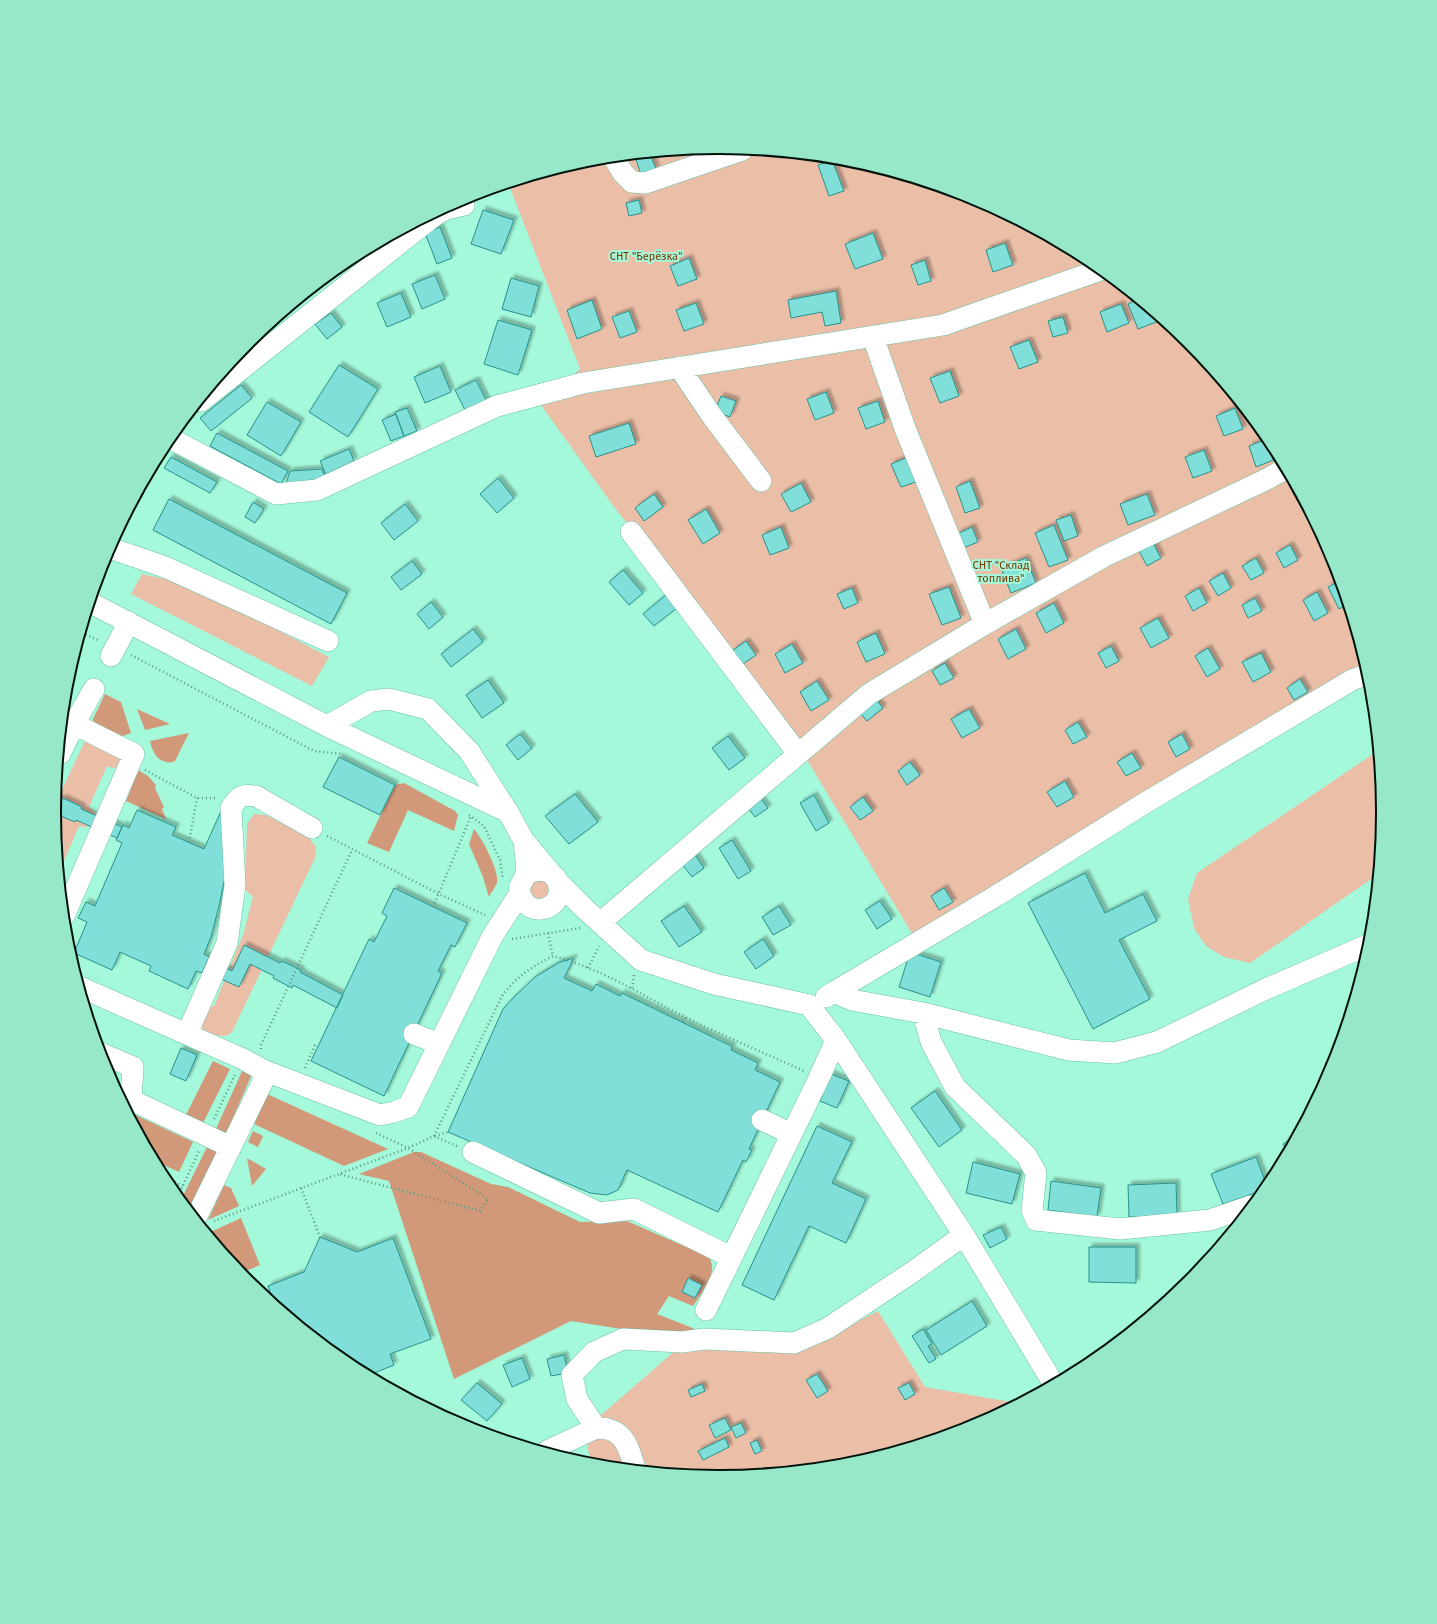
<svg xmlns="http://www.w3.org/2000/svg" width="1437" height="1624" font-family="'Fira Sans',sans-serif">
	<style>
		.green { fill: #eabea7 }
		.forest { fill: #d19879 }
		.building { fill: #80e0d9; stroke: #27918b; filter: url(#shadow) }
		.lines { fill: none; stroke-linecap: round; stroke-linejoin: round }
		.minor-casing { stroke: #6dc0a3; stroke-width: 22 }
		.path { stroke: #5e9782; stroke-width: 2.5; stroke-dasharray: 1 3; stroke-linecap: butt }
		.minor { stroke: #fff; stroke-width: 21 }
		.labels { text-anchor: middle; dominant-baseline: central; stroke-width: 4; stroke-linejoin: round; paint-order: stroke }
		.park-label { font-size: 11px; fill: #7b3602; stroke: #a4f9da }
		.rim { fill: none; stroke: #00130b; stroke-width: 2 }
	</style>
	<defs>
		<filter id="shadow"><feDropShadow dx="3.5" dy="-3.5" stdDeviation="1" flood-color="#0004"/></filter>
	</defs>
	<rect width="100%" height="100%" fill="#a4f9da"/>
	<!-- green -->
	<path class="green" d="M 719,148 L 848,160 L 973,198 L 1088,260 L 1189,342 L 1271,443 L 1333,558 L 1365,664 L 913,935 L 798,745 L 612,504 L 541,405 L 580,369 L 509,185 L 589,160 Z
		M 142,574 L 179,582 L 241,611 L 329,657 L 312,686 L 131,594 Z
		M 88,740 L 123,757 L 118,767 L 113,768 L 107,766 L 89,807 C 103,815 95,831 79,826 L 60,870 L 54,812 L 55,804 L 84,743 Z
		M 1377,753 L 1383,812 L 1377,875 L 1250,963 L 1224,957 L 1206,946 L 1194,928 L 1188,899 L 1197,873 L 1373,754 Z
		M 254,814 L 266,815 L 308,836 L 316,847 L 315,858 L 232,1032 C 224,1041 205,1033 199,1025 L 209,1006 L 214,1006 L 243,935 L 253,897 L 245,889 L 247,824 Z
		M 538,879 L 547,882 L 550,889 L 548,895 L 539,900 L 530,895 L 530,885 Z
		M 878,1311 L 925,1387 L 1011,1402 L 1012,1405 L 973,1426 L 848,1464 L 718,1476 L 591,1464 L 584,1430 L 677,1349 L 744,1351 L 807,1348 Z"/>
	<!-- forest -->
	<path class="forest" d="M 105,694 L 121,702 L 131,733 L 120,737 L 94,723 L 93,719 Z
		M 137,709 L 170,724 L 145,730 Z
		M 189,733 L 175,761 C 169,765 158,760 155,754 C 152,750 151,745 150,741 Z
		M 138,770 L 148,776 L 156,785 L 155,788 L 164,807 L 162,809 L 166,819 L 126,801 Z
		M 404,783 L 455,811 L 458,815 L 454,831 L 408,810 L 389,852 L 367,843 L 395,785 Z
		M 474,829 C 482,838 500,872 497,883 C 495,888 491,892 489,897 L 483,877 L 469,844 Z
		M 213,1061 L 230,1069 L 203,1123 L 186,1115 Z
		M 243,1069 L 252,1074 L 225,1136 L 215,1131 Z
		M 267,1094 L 388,1149 L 344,1166 L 252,1123 Z
		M 129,1112 L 193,1142 L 179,1172 L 155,1161 Z
		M 253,1131 L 263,1136 L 258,1147 L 248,1142 Z
		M 207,1147 L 219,1152 L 191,1212 L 181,1200 Z
		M 414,1152 L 421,1152 L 491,1184 L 508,1187 L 580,1222 L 627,1221 L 709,1257 C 719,1273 702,1292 693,1306 L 669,1296 L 657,1314 L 695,1329 L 678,1338 L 571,1321 L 454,1379 L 389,1181 L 359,1174 Z
		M 247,1158 L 266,1169 L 252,1186 Z
		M 224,1185 L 231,1188 L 239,1206 L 208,1220 Z
		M 241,1218 L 260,1265 L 241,1273 L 208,1233 Z"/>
	<!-- building -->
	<path class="building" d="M 650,154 L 656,169 L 641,175 L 636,159 Z
		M 832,160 L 844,191 L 829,196 L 818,165 Z
		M 639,200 L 642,213 L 629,216 L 626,203 Z
		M 483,210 L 514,220 L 501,254 L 471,244 Z
		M 440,227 L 452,258 L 437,264 L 425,233 Z
		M 873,233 L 883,259 L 855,269 L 845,244 Z
		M 1005,243 L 1013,265 L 993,272 L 986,250 Z
		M 689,258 L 697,279 L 678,286 L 670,266 Z
		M 925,260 L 931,281 L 918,285 L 911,265 Z
		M 435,275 L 445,299 L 422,309 L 412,284 Z
		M 511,278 L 539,286 L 531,317 L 502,309 Z
		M 836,291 L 841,323 L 825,326 L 822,312 L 791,318 L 788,300 Z
		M 401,293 L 411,317 L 387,327 L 377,303 Z
		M 592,300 L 602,329 L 577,339 L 567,310 Z
		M 1137,300 L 1157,317 L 1159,321 L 1138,329 L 1128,304 Z
		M 696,303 L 704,324 L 684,331 L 676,310 Z
		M 1121,304 L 1129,323 L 1107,332 L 1100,312 Z
		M 629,311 L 637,332 L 620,338 L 612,317 Z
		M 331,313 L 342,327 L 327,339 L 315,324 Z
		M 1063,317 L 1068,333 L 1053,337 L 1048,321 Z
		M 498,320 L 532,330 L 518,375 L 484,364 Z
		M 1029,340 L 1038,362 L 1019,369 L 1010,347 Z
		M 339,365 L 378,389 L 348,437 L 309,412 Z
		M 440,366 L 451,392 L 425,403 L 414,377 Z
		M 950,371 L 959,396 L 940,403 L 930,378 Z
		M 476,380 L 487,402 L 466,412 L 455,390 Z
		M 241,385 L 252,398 L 211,431 L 200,418 Z
		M 826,392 L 834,413 L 815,420 L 807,399 Z
		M 721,396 L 736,401 L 730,417 L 715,411 Z
		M 878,401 L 885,422 L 866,429 L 858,408 Z
		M 267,402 L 301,422 L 281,456 L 247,435 Z
		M 407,408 L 417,431 L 404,436 L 395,412 Z
		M 1235,408 L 1243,429 L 1224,436 L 1216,416 Z
		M 396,414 L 404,436 L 391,441 L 382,420 Z
		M 629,423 L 636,444 L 596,457 L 589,436 Z
		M 217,433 L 288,471 L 281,484 L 210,446 Z
		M 1267,439 L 1276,459 L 1256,467 L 1249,446 Z
		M 349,449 L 354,461 L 326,474 L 320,461 Z
		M 1204,450 L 1212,471 L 1193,478 L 1185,457 Z
		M 171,457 L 217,482 L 210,493 L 164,468 Z
		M 906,458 L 916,482 L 901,487 L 891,464 Z
		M 322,469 L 325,478 L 286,484 L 290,471 Z
		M 498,478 L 514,498 L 497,513 L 480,494 Z
		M 970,481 L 980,508 L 965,513 L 956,487 Z
		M 801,483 L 811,502 L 791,512 L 781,494 Z
		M 654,494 L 663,507 L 644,521 L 635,508 Z
		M 1147,494 L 1155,515 L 1128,525 L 1120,504 Z
		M 169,499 L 347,593 L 331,624 L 153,530 Z
		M 253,502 L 264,509 L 255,523 L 245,517 Z
		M 405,504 L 418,521 L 394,540 L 381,523 Z
		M 706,509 L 720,533 L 703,544 L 688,520 Z
		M 1071,515 L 1078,536 L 1064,541 L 1056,520 Z
		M 1054,525 L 1068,560 L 1049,567 L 1035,533 Z
		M 781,527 L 789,548 L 770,555 L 762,535 Z
		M 972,527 L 978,542 L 963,548 L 957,534 Z
		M 1153,543 L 1161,558 L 1147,566 L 1139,551 Z
		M 1290,545 L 1298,560 L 1284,568 L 1276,553 Z
		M 1026,558 L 1036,583 L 1011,593 L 1001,568 Z
		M 1256,558 L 1264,573 L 1251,580 L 1242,566 Z
		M 412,561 L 422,574 L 401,590 L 391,577 Z
		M 623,570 L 643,593 L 629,605 L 609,582 Z
		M 1223,573 L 1231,588 L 1218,596 L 1209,581 Z
		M 1340,581 L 1347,605 L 1339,609 L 1328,587 Z
		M 949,587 L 961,618 L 942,625 L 929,594 Z
		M 852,588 L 858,603 L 844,609 L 837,594 Z
		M 1199,588 L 1207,603 L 1193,611 L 1185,596 Z
		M 1317,592 L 1328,613 L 1314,621 L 1303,600 Z
		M 666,595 L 677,608 L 654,626 L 643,614 Z
		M 1255,598 L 1262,611 L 1248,618 L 1242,605 Z
		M 431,602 L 443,617 L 429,629 L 417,614 Z
		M 1054,603 L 1064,623 L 1046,633 L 1036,613 Z
		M 1158,618 L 1169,638 L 1151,648 L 1140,628 Z
		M 473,629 L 483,642 L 451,667 L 441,654 Z
		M 1016,629 L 1026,649 L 1008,659 L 998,639 Z
		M 876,633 L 885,654 L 866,662 L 857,642 Z
		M 746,641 L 756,655 L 743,664 L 733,650 Z
		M 792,644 L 803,663 L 785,673 L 775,654 Z
		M 1111,646 L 1119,661 L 1106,668 L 1098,653 Z
		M 1208,648 L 1220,669 L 1207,677 L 1195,656 Z
		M 1261,653 L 1271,672 L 1253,682 L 1242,662 Z
		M 945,663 L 954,678 L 940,685 L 932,671 Z
		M 1300,679 L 1308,692 L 1294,700 L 1287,688 Z
		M 488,680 L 504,703 L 482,718 L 466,695 Z
		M 817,681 L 829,700 L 811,711 L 800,692 Z
		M 874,697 L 883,708 L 867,721 L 858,711 Z
		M 969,709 L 980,728 L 962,738 L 951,719 Z
		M 1078,722 L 1087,737 L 1073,744 L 1065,730 Z
		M 520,734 L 532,748 L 518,760 L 506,745 Z
		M 1182,734 L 1190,749 L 1176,757 L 1168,742 Z
		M 728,736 L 745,758 L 729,770 L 712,748 Z
		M 1132,753 L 1141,768 L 1126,776 L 1117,762 Z
		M 339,757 L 395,785 L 380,815 L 323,787 Z
		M 910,762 L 920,775 L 907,785 L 898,771 Z
		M 1065,781 L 1074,797 L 1057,807 L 1047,792 Z
		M 575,794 L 598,822 L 569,844 L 545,816 Z
		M 758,795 L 768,808 L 755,817 L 745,804 Z
		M 814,795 L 829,823 L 816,831 L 800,803 Z
		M 863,797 L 873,811 L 860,820 L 850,807 Z
		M 55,798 L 62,800 L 63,798 L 82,807 L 81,809 L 122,827 L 117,838 L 76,820 L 75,822 L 56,814 L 57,811 L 54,810 Z
		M 222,809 L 226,872 L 219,906 L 211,937 L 204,954 L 209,957 L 202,973 L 196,971 L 188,989 L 149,971 L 151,966 L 120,952 L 112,970 L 74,953 L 87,922 L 78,918 L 86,902 L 95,906 L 122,843 L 116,840 L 123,825 L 129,828 L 137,810 L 176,827 L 172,835 L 204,849 Z
		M 732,840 L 751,871 L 738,879 L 719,848 Z
		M 695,855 L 704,868 L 692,877 L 682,864 Z
		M 1085,873 L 1105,913 L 1143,894 L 1157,921 L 1119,940 L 1150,999 L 1093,1029 L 1028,903 Z
		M 394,888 L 467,923 L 455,947 L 451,945 L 438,971 L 442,973 L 384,1096 L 311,1061 L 369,939 L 374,942 L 387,916 L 382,913 Z
		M 944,888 L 953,902 L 939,910 L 931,896 Z
		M 880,901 L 892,919 L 877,929 L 865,910 Z
		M 684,906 L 702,932 L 679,947 L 661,921 Z
		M 779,906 L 791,925 L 773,935 L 762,917 Z
		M 763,939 L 774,956 L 756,969 L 744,952 Z
		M 244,945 L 280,963 L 282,961 L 301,970 L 300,972 L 343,995 L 337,1008 L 293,985 L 292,988 L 273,978 L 274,976 L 250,964 L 239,987 L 203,971 L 208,960 L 232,971 Z
		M 910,952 L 941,962 L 930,997 L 899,987 Z
		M 574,958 L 564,978 L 592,991 L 596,984 L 620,996 L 622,993 L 727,1044 L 732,1046 L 731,1050 L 758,1063 L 755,1070 L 780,1082 L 749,1149 L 752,1150 L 746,1162 L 743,1160 L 718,1212 L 627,1170 L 618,1190 L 607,1195 L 590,1193 L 448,1132 L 503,1009 L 513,998 L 535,977 L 560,962 Z
		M 181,1048 L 197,1055 L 186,1081 L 170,1074 Z
		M 831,1074 L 849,1081 L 837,1108 L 820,1101 Z
		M 935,1091 L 962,1130 L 939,1147 L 911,1108 Z
		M 817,1126 L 852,1142 L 832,1183 L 866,1199 L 846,1243 L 809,1226 L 774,1300 L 742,1285 Z
		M 1295,1136 L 1287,1151 L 1283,1144 Z
		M 1256,1157 L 1267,1186 L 1264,1190 L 1223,1204 L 1211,1174 Z
		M 973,1162 L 1020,1174 L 1012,1204 L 966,1193 Z
		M 1051,1181 L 1101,1188 L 1097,1217 L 1048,1210 Z
		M 1176,1183 L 1177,1215 L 1129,1217 L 1128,1185 Z
		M 1001,1227 L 1007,1239 L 990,1248 L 983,1235 Z
		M 320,1237 L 357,1252 L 393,1238 L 431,1339 L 390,1354 L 394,1365 L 369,1375 L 349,1364 L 274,1303 L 268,1286 L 304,1272 Z
		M 1089,1247 L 1136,1247 L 1136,1283 L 1089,1282 Z
		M 688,1278 L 702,1285 L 695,1298 L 682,1292 Z
		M 972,1301 L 987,1326 L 941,1355 L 926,1330 Z
		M 923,1329 L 932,1344 L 928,1346 L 936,1359 L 929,1363 L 912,1336 Z
		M 564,1355 L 568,1373 L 551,1376 L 547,1359 Z
		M 522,1358 L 530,1379 L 512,1387 L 503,1365 Z
		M 817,1374 L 828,1391 L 817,1398 L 806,1380 Z
		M 477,1383 L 502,1404 L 487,1421 L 461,1400 Z
		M 909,1383 L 915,1394 L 905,1400 L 898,1388 Z
		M 702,1384 L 705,1391 L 691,1397 L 688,1390 Z
		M 725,1418 L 731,1430 L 715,1438 L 709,1425 Z
		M 741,1423 L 746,1433 L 736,1438 L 731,1427 Z
		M 725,1438 L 729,1447 L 703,1460 L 698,1451 Z
		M 757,1440 L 762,1451 L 755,1454 L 750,1443 Z"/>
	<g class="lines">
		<!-- minor casing -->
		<g class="minor-casing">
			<path id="minor" d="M 614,158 L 623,173 L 632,182 L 645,183 L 742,150
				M 873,337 L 906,431 L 985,624
				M 679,367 L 712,416 L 761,481
				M 201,401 L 434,216 L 446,209 L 464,205
				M 171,437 L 179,443 L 276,494 L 317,490 L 497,406 L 583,383 L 943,325 L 1100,270
				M 631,532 L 798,754
				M 110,548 L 165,567 L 328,641
				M 91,603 L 327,726 L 508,812 L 524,841 L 550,872
				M 111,656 L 129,622
				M 327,726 L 371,701 L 389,699 L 428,709 L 469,751 L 508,812
				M 62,734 L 68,735 L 74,724 L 134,754 L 64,916
				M 60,754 L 74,724 L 94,689
				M 524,841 C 525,852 527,862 526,872 C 525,882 515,885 522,898 C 531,918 562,909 559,887 C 557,870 538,866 526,875
				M 558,882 L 585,909 L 641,960 L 714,984 L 809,1005 L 836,1040 L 964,1235 L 1053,1383
				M 601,922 L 869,694 L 985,624 L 1103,557 L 1265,480 L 1285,469
				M 80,987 L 243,1059 L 263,1070
				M 834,992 L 996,896 L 1145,803 L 1352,680 L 1368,674
				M 826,997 L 834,992 L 852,1000 L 923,1013 L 1069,1050 L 1115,1053 L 1157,1042 L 1268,988 L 1370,944
				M 923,1013 L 931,1042 L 955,1087 L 1026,1155 L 1036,1173 L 1032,1210 L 1036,1220 L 1120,1229 L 1210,1220 L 1251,1206
				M 187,1034 L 227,943 L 235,885 L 231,808 C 239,796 241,794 256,796 L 312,828
				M 414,1034 L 439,1044
				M 100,1053 L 133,1067 L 131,1100 L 231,1147
				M 762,1120 L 792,1134
				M 473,1152 L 599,1213 L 634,1209 L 731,1257
				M 196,1218 L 263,1081 L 263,1070 L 380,1115 L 394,1112 L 408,1107 L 492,937 L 520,893
				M 706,1310 L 819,1078 L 836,1040
				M 547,1451 L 596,1428
				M 635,1468 C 628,1446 624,1427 596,1428 L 577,1399 L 572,1375 L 594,1352 L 623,1339 L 682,1342 L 704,1339 L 794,1343 L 828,1328 L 914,1271 L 964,1235"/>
		</g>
		<!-- path -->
		<path class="path" d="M 82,633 L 100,641
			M 131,655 L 314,751 L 343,754
			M 145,770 L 197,798 L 217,798
			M 469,815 L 484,826 L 500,860 L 503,879
			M 327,836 L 439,894 L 485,915
			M 189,842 L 197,798
			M 433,907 L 471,816
			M 548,933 L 553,956
			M 512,939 L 580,928
			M 588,968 L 599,946
			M 632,988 L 634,975
			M 683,1022 L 686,1017
			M 261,1049 L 261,1045 L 352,850
			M 305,1068 L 316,1043
			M 214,1119 L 235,1075
			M 376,1133 L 408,1148 L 434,1136 L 457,1146
			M 434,1136 L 502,996 C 517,976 530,968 553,956 C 600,968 642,995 685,1017 C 724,1036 764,1053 804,1071
			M 435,1136 L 448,1132
			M 164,1177 L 183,1186
			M 301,1188 L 320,1237
			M 178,1196 L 199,1151
			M 214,1221 L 408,1148 L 488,1199 L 480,1211 L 339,1174"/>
		<!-- minor -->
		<use href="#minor" class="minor"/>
	</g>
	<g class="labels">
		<!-- park labels -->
		<g class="park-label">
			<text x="646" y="256">СНТ "Берёзка"</text>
			<text x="1001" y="565">СНТ "Склад<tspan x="1001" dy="13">топлива"</tspan></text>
		</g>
	</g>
	<!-- crop -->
	<path d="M0 0H1437V1624H0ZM718 154H719A657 657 0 0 1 1376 811V813A657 657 0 0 1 719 1470H718A657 657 0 0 1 61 813V811A657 657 0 0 1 718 154Z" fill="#97e7c9" fill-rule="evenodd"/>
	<path class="rim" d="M718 154H719A657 657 0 0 1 1376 811V813A657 657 0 0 1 719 1470H718A657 657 0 0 1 61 813V811A657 657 0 0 1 718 154Z"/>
</svg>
